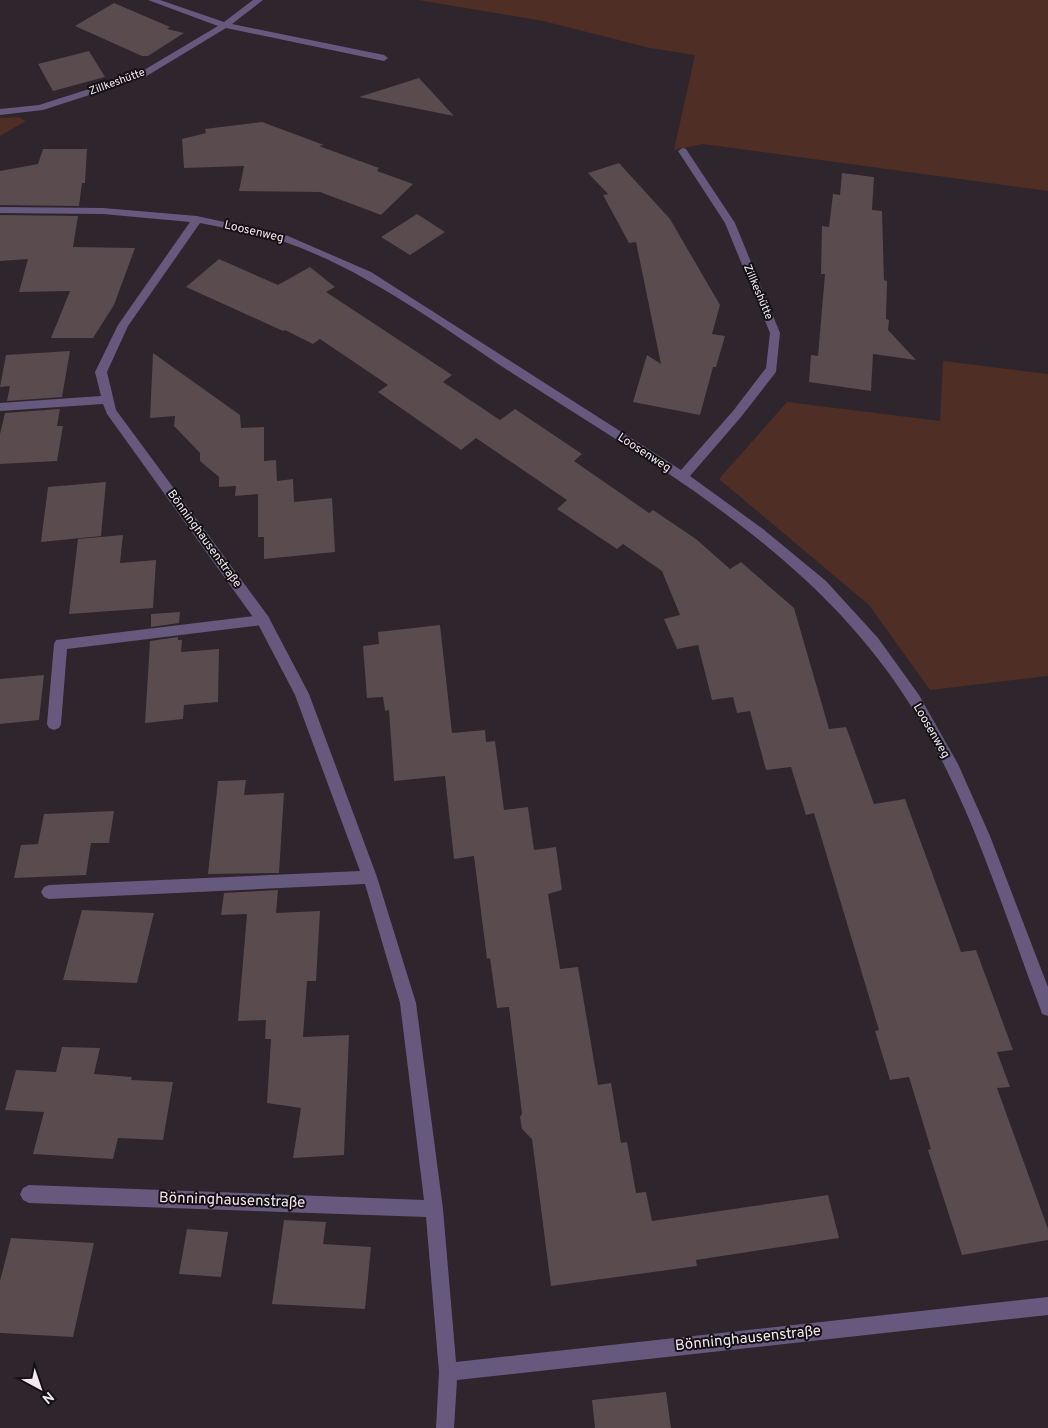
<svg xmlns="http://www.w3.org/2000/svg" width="1048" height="1428" font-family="Overpass,sans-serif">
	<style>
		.green { fill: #4e2e25 }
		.building { fill: #594b4e }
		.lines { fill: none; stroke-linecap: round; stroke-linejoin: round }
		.service { fill: #65597e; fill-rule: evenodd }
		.minor { fill: #65597e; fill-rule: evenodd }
		.labels { text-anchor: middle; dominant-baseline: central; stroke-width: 4; stroke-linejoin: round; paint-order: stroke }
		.far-street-label { font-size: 11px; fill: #f0eaef; stroke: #141013 }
		.street-label { font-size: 12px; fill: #f0eaef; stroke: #141013 }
		.near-street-label { font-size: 15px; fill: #f0eaef; stroke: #141013 }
	</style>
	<rect width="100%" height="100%" fill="#2e252d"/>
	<!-- green -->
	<path class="green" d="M 418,0 L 1048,0 L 1048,191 L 703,144 L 674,150 L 695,55 L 650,48 L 543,21 Z
		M 18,117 L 26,121 L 0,136 L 0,118 Z
		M 943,361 L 1048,374 L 1048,676 L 930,690 L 869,605 L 719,479 L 787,402 L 940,421 Z"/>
	<!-- building -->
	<path class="building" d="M 114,3 L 170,27 L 167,29 L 184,33 L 148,56 L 142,56 L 75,26 Z
		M 89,51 L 105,77 L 53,91 L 38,64 Z
		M 419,78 L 454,116 L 359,97 Z
		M 262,122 L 324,145 L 319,146 L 379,168 L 377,171 L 413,184 L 381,215 L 320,192 L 239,191 L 244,166 L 184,168 L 182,139 L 206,133 L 205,129 Z
		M 43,149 L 87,149 L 85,183 L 82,183 L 79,206 L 0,205 L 0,171 L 38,164 Z
		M 619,163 L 670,219 L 720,305 L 712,334 L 725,336 L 716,367 L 713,367 L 700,415 L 633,402 L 647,355 L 661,364 L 636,242 L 629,243 L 603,195 L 608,194 L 588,173 Z
		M 842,173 L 874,177 L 872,210 L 882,211 L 884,280 L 887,281 L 886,319 L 889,320 L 888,330 L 916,360 L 873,354 L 871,391 L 809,382 L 811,355 L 818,356 L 825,274 L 821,274 L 822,226 L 829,227 L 833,194 L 840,195 Z
		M 417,214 L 445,232 L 410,255 L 381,237 Z
		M 0,215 L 78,216 L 73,247 L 135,248 L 114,305 L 93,338 L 51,338 L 70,291 L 19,292 L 28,259 L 0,261 Z
		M 219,259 L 278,285 L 310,267 L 335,287 L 326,292 L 452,375 L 443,382 L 500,420 L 515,409 L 582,454 L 574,461 L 649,513 L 653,510 L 696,539 L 730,569 L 741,562 L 794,608 L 829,729 L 846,727 L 874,804 L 905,799 L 961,952 L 976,950 L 1013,1050 L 997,1052 L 1010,1087 L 997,1088 L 1048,1229 L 1048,1240 L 962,1255 L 928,1150 L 931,1149 L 909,1077 L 890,1080 L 875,1031 L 879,1030 L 814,813 L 806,815 L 791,767 L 766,770 L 750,711 L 737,713 L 733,697 L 712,700 L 698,645 L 677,649 L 664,619 L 680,615 L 662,571 L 623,544 L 617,549 L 557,509 L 567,500 L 476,438 L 461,450 L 378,392 L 388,385 L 320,339 L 313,344 L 285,330 L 283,331 L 186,287 Z
		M 70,351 L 62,397 L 7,401 L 10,386 L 0,387 L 6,355 Z
		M 153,353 L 240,415 L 241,428 L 264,427 L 264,461 L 276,460 L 277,481 L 293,479 L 294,502 L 332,498 L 335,552 L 264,559 L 264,537 L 258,537 L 258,494 L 235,496 L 236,486 L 219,487 L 219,477 L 200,461 L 200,453 L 174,426 L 175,416 L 150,418 Z
		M 60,409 L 57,426 L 63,426 L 57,461 L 0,464 L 0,434 L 5,413 Z
		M 106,482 L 101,536 L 41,542 L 48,487 Z
		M 123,535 L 120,563 L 156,560 L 153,608 L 69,614 L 78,539 Z
		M 180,612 L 179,623 L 151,627 L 151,614 Z
		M 440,625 L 452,733 L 485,730 L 486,742 L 495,741 L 504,810 L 528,807 L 534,850 L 556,847 L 562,890 L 548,894 L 560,969 L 578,967 L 598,1085 L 611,1083 L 621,1143 L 627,1142 L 636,1193 L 646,1192 L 652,1221 L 828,1195 L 839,1238 L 696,1260 L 697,1266 L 551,1286 L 532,1139 L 522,1129 L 520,1117 L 522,1114 L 509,1007 L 497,1008 L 490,958 L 487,959 L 474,856 L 454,859 L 445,776 L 394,781 L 389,710 L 385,711 L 383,697 L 367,698 L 363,646 L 379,644 L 378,632 Z
		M 178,637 L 178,640 L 182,640 L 181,652 L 219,649 L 218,702 L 184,705 L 183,719 L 145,723 L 150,641 Z
		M 44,675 L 39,720 L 0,724 L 0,679 Z
		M 246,780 L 244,795 L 284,793 L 279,873 L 208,874 L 218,781 Z
		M 114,811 L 109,843 L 91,843 L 86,875 L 14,878 L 21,845 L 38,844 L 44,814 Z
		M 278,890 L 276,913 L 320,911 L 316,981 L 307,981 L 303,1037 L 349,1035 L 344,1155 L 293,1158 L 301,1108 L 267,1103 L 271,1039 L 265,1039 L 266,1020 L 238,1021 L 247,914 L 221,915 L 224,893 Z
		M 82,910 L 154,913 L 137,983 L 63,980 Z
		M 62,1047 L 100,1048 L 94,1074 L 132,1077 L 131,1080 L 173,1082 L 163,1140 L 118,1138 L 113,1159 L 33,1154 L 44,1112 L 5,1110 L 16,1070 L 56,1072 Z
		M 284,1220 L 326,1222 L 323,1244 L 371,1247 L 365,1309 L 272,1304 Z
		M 187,1229 L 228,1232 L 221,1277 L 179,1274 Z
		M 11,1238 L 94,1243 L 73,1337 L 0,1333 L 0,1281 Z
		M 666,1392 L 671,1428 L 595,1428 L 592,1400 Z"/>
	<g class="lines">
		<!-- service -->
		<path class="service" d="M 263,615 L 268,616 L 270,620 L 268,624 L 263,625 L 67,649 L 61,724 L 59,728 L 54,730 L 49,728 L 47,724 L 54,644 L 56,640 Z"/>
		<!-- minor -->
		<path class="minor" d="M 148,0 L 160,0 L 224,22 L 253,0 L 263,0 L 232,24 L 384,55 L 388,58 L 384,61 L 226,28 L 145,77 L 43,110 L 0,115 L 0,109 L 39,105 L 139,73 L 218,26 Z
			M 683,148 L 686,149 L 735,223 L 780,333 L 776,372 L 741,417 L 690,476 L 763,529 L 826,581 L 878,638 L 919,695 L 958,764 L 990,836 L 1048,987 L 1048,1016 L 1042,1014 L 1040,1008 C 1001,905 969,796 909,703 C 814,553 658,467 512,373 C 439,325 366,270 282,241 C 256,232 227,229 200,223 L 128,326 L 107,372 L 116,410 L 268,616 L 309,694 L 377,877 L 416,1003 L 443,1209 L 456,1362 L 1048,1297 L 1048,1315 L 457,1380 L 454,1428 L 436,1428 L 439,1372 L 426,1217 L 29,1203 L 23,1200 L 20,1194 L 23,1188 L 29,1185 L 424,1200 L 400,1003 L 365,884 L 49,899 L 44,897 L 41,892 L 44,887 L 49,885 L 360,871 L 295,695 L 258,624 L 107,414 L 103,404 L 0,411 L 0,403 L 101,396 L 95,372 L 118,325 L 190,222 L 103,214 L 0,213 L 0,207 L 103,208 L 197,216 L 288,236 L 371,272 L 681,470 L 733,411 L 766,368 L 770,333 L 725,223 L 678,151 Z"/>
	</g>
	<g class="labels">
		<!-- far-street labels -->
		<g class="far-street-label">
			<text transform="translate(117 82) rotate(-20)">Zillkeshütte</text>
			<text transform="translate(758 292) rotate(67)">Zillkeshütte</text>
		</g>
		<!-- street labels -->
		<g class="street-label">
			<text transform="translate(254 232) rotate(13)">Loosenweg</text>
			<text transform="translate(644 453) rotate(33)">Loosenweg</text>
			<text transform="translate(204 539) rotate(54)">Bönninghausenstraße</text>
			<text transform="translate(931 731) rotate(60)">Loosenweg</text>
		</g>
		<!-- near-street labels -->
		<g class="near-street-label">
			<text transform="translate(232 1201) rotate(2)">Bönninghausenstraße</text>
			<text transform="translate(748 1339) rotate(-6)">Bönninghausenstraße</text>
		</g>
	</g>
	<!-- north arrow -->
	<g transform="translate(40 1388) rotate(140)" stroke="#141013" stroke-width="4" paint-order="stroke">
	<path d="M0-4L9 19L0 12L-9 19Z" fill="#f0eaef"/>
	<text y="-8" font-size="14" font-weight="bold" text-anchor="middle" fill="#f0eaef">N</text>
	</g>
</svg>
